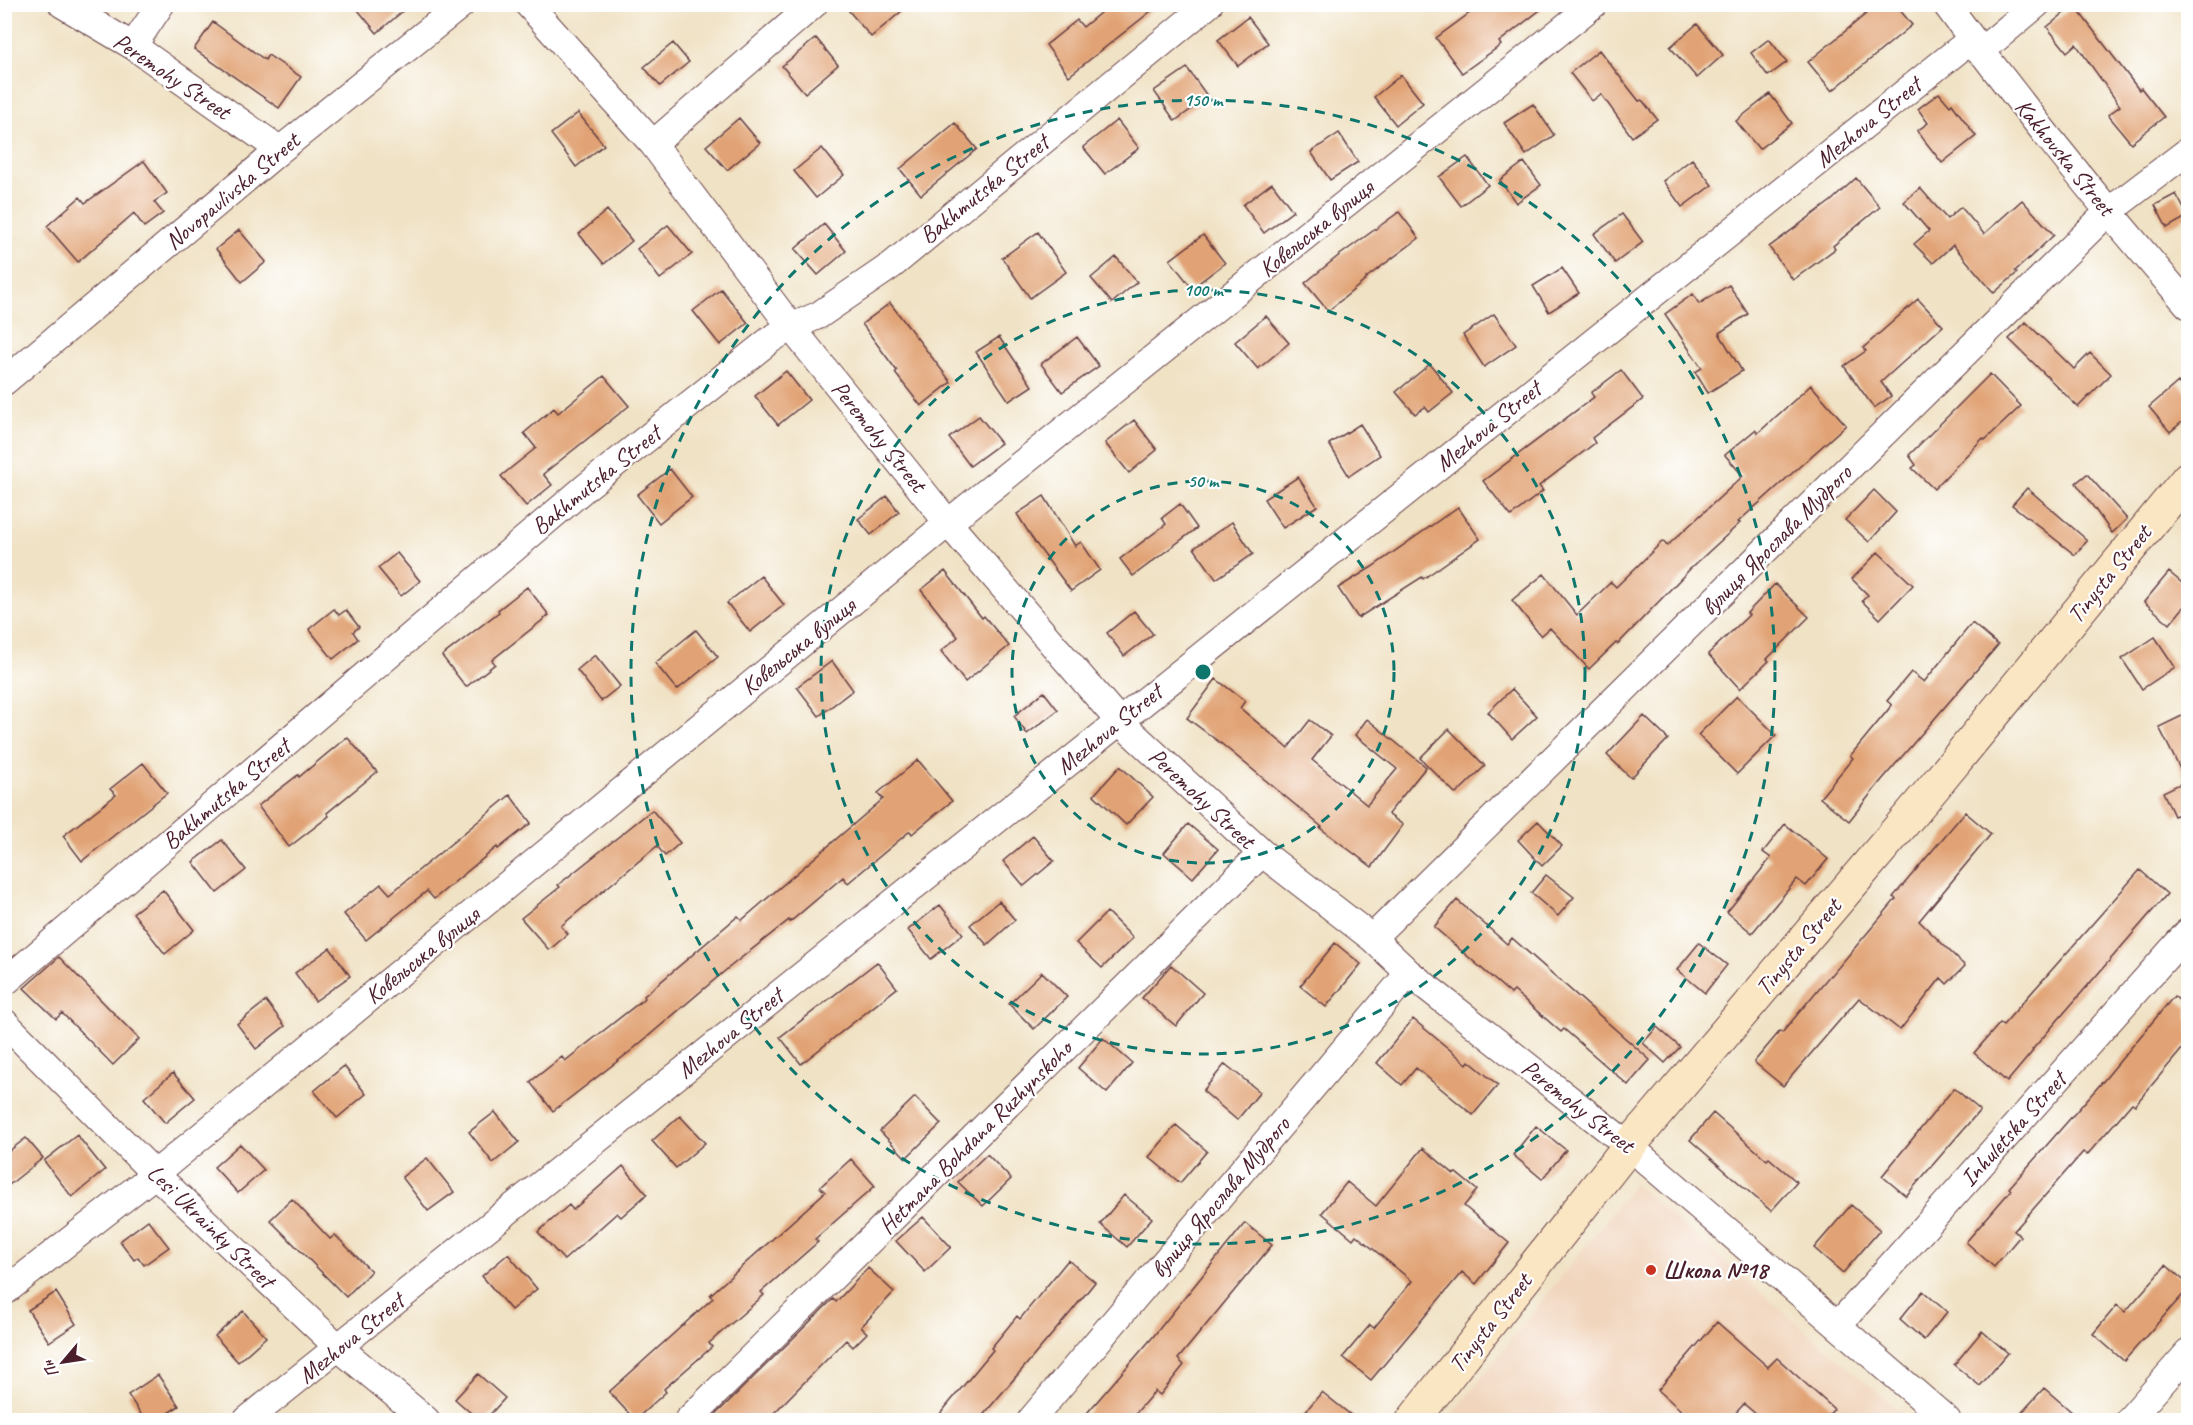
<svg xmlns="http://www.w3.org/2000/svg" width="2193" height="1425" font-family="Caveat,sans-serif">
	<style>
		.built { fill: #f1d5bd }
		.building { fill: #e1a374 }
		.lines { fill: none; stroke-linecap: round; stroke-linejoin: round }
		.street-casing { stroke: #633c42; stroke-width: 29 }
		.secondary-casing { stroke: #633c42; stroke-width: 35 }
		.street { stroke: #fff; stroke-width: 27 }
		.secondary { stroke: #fbe6c4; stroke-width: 33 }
		.ring { fill: none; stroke: #0f766e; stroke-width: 3; stroke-dasharray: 10 8 }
		.poi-dot { fill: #c8321e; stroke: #fff; stroke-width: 2 }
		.labels { text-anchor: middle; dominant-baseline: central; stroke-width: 4.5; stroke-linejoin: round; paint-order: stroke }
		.street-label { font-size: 24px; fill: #4a1f2b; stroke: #fff }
		.poi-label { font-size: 24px; font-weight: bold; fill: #4a1f2b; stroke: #fff; text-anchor: start }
		.centre { fill: #0f766e; stroke: #fff; stroke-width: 3 }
		.ring-label { font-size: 18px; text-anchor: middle; font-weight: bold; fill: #0f766e; stroke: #fff; stroke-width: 4.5; stroke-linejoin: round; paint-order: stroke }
	</style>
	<rect width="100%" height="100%" fill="#fff"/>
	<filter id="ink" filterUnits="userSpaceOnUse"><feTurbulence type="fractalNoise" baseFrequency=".0167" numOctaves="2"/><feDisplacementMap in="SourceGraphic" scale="12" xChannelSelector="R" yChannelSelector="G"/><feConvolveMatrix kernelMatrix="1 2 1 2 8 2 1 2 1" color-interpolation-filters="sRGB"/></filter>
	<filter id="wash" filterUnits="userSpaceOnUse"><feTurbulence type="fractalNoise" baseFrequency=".008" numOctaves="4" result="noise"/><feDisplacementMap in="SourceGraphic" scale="24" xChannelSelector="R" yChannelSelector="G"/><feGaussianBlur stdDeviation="1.35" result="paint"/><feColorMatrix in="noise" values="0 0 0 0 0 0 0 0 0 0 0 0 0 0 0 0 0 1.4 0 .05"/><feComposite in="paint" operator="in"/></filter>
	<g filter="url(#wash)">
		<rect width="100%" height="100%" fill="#f0e2c5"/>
		<!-- built -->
		<path class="built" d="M 1634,1184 L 1910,1420 L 1448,1420 Z"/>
		<g id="blocks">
			<!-- building -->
			<path class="building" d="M 353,4 L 411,4 L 377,33 Z
				M 843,4 L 910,4 L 871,37 Z
				M 1111,4 L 1160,4 L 1069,76 L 1046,45 L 1077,20 L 1083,27 Z
				M 1482,4 L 1548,4 L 1499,42 L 1501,45 L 1462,73 L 1436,38 Z
				M 1878,4 L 1895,4 L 1912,25 L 1832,91 L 1808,62 Z
				M 2074,5 L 2139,90 L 2141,88 L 2164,117 L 2131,143 L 2108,115 L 2120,106 L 2076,44 L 2067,52 L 2047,27 Z
				M 1248,17 L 1268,43 L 1238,66 L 1218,40 Z
				M 213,22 L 265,60 L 268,55 L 301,77 L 279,108 L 194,49 Z
				M 1697,24 L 1723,55 L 1697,78 L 1670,47 Z
				M 816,38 L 838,65 L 805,93 L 782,66 Z
				M 1769,39 L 1787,62 L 1768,76 L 1751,53 Z
				M 673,43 L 689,62 L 660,86 L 644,67 Z
				M 1599,50 L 1639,101 L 1642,100 L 1657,119 L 1632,137 L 1601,94 L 1592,101 L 1570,73 Z
				M 1187,68 L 1208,97 L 1175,121 L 1154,91 Z
				M 1401,75 L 1423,103 L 1396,125 L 1374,97 Z
				M 1939,93 L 1950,106 L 1952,104 L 1976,136 L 1942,163 L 1917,131 L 1928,123 L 1918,109 Z
				M 1770,94 L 1792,123 L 1759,149 L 1736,121 Z
				M 1533,104 L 1554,135 L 1526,155 L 1504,123 Z
				M 578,113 L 604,145 L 576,167 L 551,134 Z
				M 739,118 L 760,143 L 727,170 L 706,146 Z
				M 1117,120 L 1139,148 L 1105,174 L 1083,147 Z
				M 955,123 L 977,149 L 921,195 L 900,169 Z
				M 1339,133 L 1358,162 L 1330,180 L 1311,152 Z
				M 822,148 L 844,175 L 816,198 L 794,171 Z
				M 1467,157 L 1488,185 L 1461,206 L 1439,177 Z
				M 1692,159 L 1712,185 L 1682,207 L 1663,181 Z
				M 144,161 L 167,193 L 154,202 L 163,213 L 144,227 L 134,213 L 78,262 L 47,226 L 80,197 L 85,203 Z
				M 1524,162 L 1541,185 L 1516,203 L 1500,180 Z
				M 1856,178 L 1880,207 L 1833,246 L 1835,249 L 1793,280 L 1769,247 L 1831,201 Z
				M 1272,183 L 1293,211 L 1264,233 L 1243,205 Z
				M 1920,188 L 1947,219 L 1961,207 L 1984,234 L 2022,200 L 2054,235 L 2015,271 L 2017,273 L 1994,293 L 1953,245 L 1933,263 L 1914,244 L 1929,231 L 1904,202 Z
				M 2176,194 L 2188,216 L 2167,228 L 2155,205 Z
				M 607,210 L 632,241 L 604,264 L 579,234 Z
				M 1399,212 L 1419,238 L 1366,278 L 1367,279 L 1328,311 L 1305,283 L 1337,257 Z
				M 1622,214 L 1643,242 L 1615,263 L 1594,234 Z
				M 824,224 L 846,251 L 818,275 L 795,249 Z
				M 668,225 L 692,254 L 660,279 L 637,249 Z
				M 239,230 L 266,262 L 242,282 L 216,249 Z
				M 1038,232 L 1066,272 L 1030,298 L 1002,258 Z
				M 1203,235 L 1225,263 L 1192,288 L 1170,260 Z
				M 1116,257 L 1137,282 L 1112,303 L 1091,278 Z
				M 1562,268 L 1579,293 L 1549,312 L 1533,286 Z
				M 1729,285 L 1748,314 L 1719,333 L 1742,371 L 1708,393 L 1695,372 L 1702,368 L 1665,314 L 1693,294 L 1699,304 Z
				M 721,289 L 748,323 L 720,345 L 693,311 Z
				M 1918,299 L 1943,326 L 1881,382 L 1891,396 L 1874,408 L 1844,366 L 1866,351 L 1863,348 Z
				M 890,303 L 951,382 L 921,406 L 895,373 L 897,371 L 862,324 Z
				M 1494,314 L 1516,345 L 1484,367 L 1463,335 Z
				M 1266,316 L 1289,343 L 1258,369 L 1235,342 Z
				M 2026,322 L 2074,369 L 2090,353 L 2111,374 L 2078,407 L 2009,339 Z
				M 999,337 L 1032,386 L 1009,401 L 976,352 Z
				M 1077,337 L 1099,366 L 1062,392 L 1041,364 Z
				M 1430,364 L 1453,393 L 1429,412 L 1425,407 L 1415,414 L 1396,392 Z
				M 1621,370 L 1643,399 L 1592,438 L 1595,443 L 1539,486 L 1543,491 L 1511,516 L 1483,481 L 1594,397 L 1591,393 Z
				M 786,371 L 809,400 L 778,425 L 755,396 Z
				M 1990,374 L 2021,406 L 1985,440 L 1983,438 L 1934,489 L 1912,468 L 1916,465 L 1909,455 Z
				M 604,376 L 629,406 L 543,474 L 552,485 L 526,506 L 501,476 L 536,448 L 524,433 L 554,408 L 558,413 Z
				M 2178,382 L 2188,394 L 2188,417 L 2170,432 L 2149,407 Z
				M 1811,385 L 1846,425 L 1738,522 L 1740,523 L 1690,569 L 1618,644 L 1616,643 L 1589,669 L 1550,628 L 1541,636 L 1512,600 L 1544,574 L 1577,615 L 1611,582 L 1616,587 L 1663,541 L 1667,546 L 1743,476 L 1725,455 L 1755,430 L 1758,433 Z
				M 979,416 L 1001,443 L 970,466 L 949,438 Z
				M 1134,420 L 1157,450 L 1129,473 L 1105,443 Z
				M 1360,424 L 1380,455 L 1349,476 L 1329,444 Z
				M 670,469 L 692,497 L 659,523 L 637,495 Z
				M 2087,474 L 2127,519 L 2112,533 L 2076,483 Z
				M 1298,477 L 1317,506 L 1283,528 L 1264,499 Z
				M 2027,488 L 2087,540 L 2075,555 L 2012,505 Z
				M 1874,490 L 1896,512 L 1869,542 L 1845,520 Z
				M 887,496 L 899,512 L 871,535 L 858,519 Z
				M 1044,496 L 1075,546 L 1081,542 L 1100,570 L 1071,591 L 1034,541 L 1017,514 Z
				M 1180,504 L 1197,528 L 1133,576 L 1120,559 L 1166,524 L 1162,518 Z
				M 1458,507 L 1480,539 L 1423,579 L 1422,577 L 1358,618 L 1338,588 L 1372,567 Z
				M 1232,522 L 1253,554 L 1216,579 L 1194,548 Z
				M 1878,552 L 1913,585 L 1880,619 L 1862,601 L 1868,595 L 1852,579 Z
				M 397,553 L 420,581 L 401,596 L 378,568 Z
				M 945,571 L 982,618 L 984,616 L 1009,646 L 965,682 L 941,651 L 958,637 L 921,590 Z
				M 2169,572 L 2188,588 L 2188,602 L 2170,624 L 2144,602 Z
				M 761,576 L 784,605 L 750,632 L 727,603 Z
				M 1775,584 L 1809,617 L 1767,659 L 1769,661 L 1740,689 L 1708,654 L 1749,615 L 1747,613 Z
				M 527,587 L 549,615 L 492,660 L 495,664 L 466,687 L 442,656 L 499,612 L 498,610 Z
				M 334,609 L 339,615 L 346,610 L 359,627 L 353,632 L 358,639 L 333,659 L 309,629 Z
				M 1134,611 L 1153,634 L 1124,656 L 1107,633 Z
				M 1972,623 L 1998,645 L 1881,781 L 1849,821 L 1820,798 L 1853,758 L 1850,756 L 1892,705 L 1887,701 L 1911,672 L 1924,682 Z
				M 696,630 L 718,657 L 677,690 L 655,663 Z
				M 2155,637 L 2175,667 L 2142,689 L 2122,659 Z
				M 595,655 L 620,686 L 601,701 L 577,670 Z
				M 832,661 L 853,690 L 819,716 L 797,687 Z
				M 1216,679 L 1245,701 L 1240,708 L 1288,748 L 1310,720 L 1331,736 L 1312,760 L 1367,805 L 1397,769 L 1355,735 L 1367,719 L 1426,767 L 1388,814 L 1403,825 L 1372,867 L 1320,828 L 1322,827 L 1223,745 L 1187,718 Z
				M 1512,689 L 1537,716 L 1512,739 L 1488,712 Z
				M 1044,692 L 1058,710 L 1027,734 L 1014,716 Z
				M 1737,696 L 1776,735 L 1737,774 L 1698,735 Z
				M 2188,713 L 2188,810 L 2174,816 L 2163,792 L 2186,781 L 2159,727 Z
				M 1644,716 L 1668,739 L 1631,778 L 1607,755 Z
				M 1449,729 L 1485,766 L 1456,794 L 1420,758 Z
				M 347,737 L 377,772 L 327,813 L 329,816 L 289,847 L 258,806 L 298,775 L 299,777 Z
				M 918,760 L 952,801 L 912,834 L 910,831 L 848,883 L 843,877 L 790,922 L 789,920 L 726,970 L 632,1050 L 553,1111 L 530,1082 L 562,1057 L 565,1061 L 645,998 L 644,996 L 738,916 L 742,920 L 883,799 L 878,793 Z
				M 143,763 L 167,793 L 82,861 L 63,836 L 116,795 L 110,789 Z
				M 1120,766 L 1153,797 L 1126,825 L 1094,795 Z
				M 510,795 L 531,823 L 498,849 L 497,847 L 434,899 L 427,891 L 366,940 L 344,914 L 381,884 L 390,894 Z
				M 652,810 L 680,843 L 665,856 L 657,846 L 561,926 L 568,934 L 549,950 L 521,918 L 560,887 L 558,885 Z
				M 1965,812 L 1991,834 L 1919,921 L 1965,966 L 1947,984 L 1941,978 L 1900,1030 L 1859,998 L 1783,1086 L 1754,1062 L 1780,1031 L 1782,1033 L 1830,975 L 1831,976 L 1896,899 L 1893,897 Z
				M 1538,821 L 1562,846 L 1542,866 L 1518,840 Z
				M 1188,824 L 1218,849 L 1193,878 L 1164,853 Z
				M 1785,824 L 1828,859 L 1806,886 L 1797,879 L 1752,933 L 1727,912 L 1771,858 L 1763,852 Z
				M 1033,836 L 1054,861 L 1024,886 L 1003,861 Z
				M 222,840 L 246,870 L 217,893 L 193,862 Z
				M 2140,870 L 2167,894 L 2032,1050 L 2033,1051 L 2007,1082 L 1974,1053 L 2000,1023 L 2003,1025 Z
				M 1546,875 L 1574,897 L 1558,916 L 1531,893 Z
				M 163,890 L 194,930 L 165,954 L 133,913 Z
				M 1457,900 L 1507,944 L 1512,938 L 1650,1060 L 1628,1085 L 1564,1029 L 1561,1032 L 1514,991 L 1511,994 L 1434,927 Z
				M 999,901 L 1015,920 L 987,945 L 970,925 Z
				M 940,905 L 963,934 L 931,959 L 908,930 Z
				M 1107,912 L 1133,938 L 1102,968 L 1076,943 Z
				M 1335,943 L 1361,964 L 1326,1007 L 1300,986 Z
				M 1699,943 L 1727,965 L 1705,993 L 1677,970 Z
				M 330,948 L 350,976 L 315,1001 L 295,973 Z
				M 59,957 L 139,1039 L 113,1065 L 62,1013 L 56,1019 L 24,988 Z
				M 877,962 L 897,988 L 801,1064 L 780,1037 Z
				M 1171,965 L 1203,993 L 1176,1026 L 1142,998 Z
				M 1042,972 L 1067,997 L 1034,1029 L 1009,1004 Z
				M 2174,996 L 2188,1008 L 2188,1042 L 2135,1105 L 2132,1103 L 2087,1155 L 2083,1152 L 2014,1231 L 2020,1236 L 1994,1267 L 1966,1242 L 2011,1190 L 2009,1188 L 2105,1079 Z
				M 266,1001 L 285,1026 L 256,1049 L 237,1024 Z
				M 1413,1019 L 1467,1064 L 1469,1061 L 1498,1085 L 1473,1115 L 1416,1068 L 1402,1085 L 1377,1063 Z
				M 1657,1027 L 1680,1047 L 1665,1063 L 1643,1043 Z
				M 1103,1038 L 1132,1063 L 1107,1093 L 1078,1068 Z
				M 1225,1064 L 1260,1092 L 1237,1120 L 1203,1091 Z
				M 344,1066 L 366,1094 L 337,1118 L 314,1091 Z
				M 173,1073 L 195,1098 L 165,1123 L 144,1098 Z
				M 1954,1088 L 1980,1110 L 1906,1196 L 1882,1176 Z
				M 915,1097 L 941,1124 L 906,1158 L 880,1131 Z
				M 495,1112 L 519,1142 L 493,1163 L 469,1132 Z
				M 1713,1113 L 1767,1160 L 1769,1158 L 1797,1182 L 1771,1211 L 1690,1140 Z
				M 680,1116 L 705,1143 L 676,1168 L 652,1141 Z
				M 1176,1125 L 1207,1151 L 1180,1183 L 1149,1157 Z
				M 1536,1126 L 1566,1150 L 1542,1179 L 1513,1155 Z
				M 77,1135 L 105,1170 L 72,1197 L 44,1161 Z
				M 26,1138 L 43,1158 L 4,1189 L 4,1155 Z
				M 240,1144 L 264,1170 L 238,1193 L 214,1167 Z
				M 1423,1148 L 1454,1174 L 1456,1173 L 1477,1190 L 1464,1206 L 1509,1243 L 1476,1284 L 1462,1272 L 1371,1380 L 1343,1357 L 1370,1325 L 1374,1328 L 1412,1281 L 1356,1235 L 1353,1239 L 1322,1213 L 1347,1182 L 1376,1206 Z
				M 987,1154 L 1011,1179 L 983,1206 L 958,1182 Z
				M 427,1158 L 454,1192 L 428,1211 L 402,1177 Z
				M 851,1159 L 875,1186 L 815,1239 L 818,1242 L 761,1292 L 764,1295 L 709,1343 L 712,1347 L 664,1389 L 666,1392 L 635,1420 L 609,1392 L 713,1298 L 710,1295 L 825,1192 L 820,1187 Z
				M 623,1166 L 647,1194 L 621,1217 L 617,1213 L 564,1260 L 538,1232 L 569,1205 L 573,1210 Z
				M 1124,1195 L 1152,1218 L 1127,1247 L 1100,1224 Z
				M 292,1199 L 330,1239 L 335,1235 L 371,1271 L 346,1297 L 270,1220 Z
				M 1851,1205 L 1880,1230 L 1843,1273 L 1814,1248 Z
				M 923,1217 L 951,1247 L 925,1272 L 896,1241 Z
				M 148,1220 L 169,1247 L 144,1265 L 138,1257 L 134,1260 L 120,1241 Z
				M 1245,1223 L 1272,1245 L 1178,1359 L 1184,1365 L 1160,1395 L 1155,1391 L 1130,1420 L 1081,1420 L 1152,1338 Z
				M 508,1254 L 537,1289 L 511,1310 L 482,1276 Z
				M 1068,1260 L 1095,1282 L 1071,1312 L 979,1420 L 935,1420 L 993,1350 L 991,1348 L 1017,1316 L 1020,1319 Z
				M 2166,1265 L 2188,1284 L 2188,1289 L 2124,1361 L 2093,1334 L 2117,1305 L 2125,1312 Z
				M 868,1268 L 894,1292 L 861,1327 L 867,1333 L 853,1347 L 846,1340 L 767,1420 L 710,1420 L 833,1299 L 836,1302 Z
				M 1923,1291 L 1947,1312 L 1924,1340 L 1900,1319 Z
				M 56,1292 L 76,1324 L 49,1342 L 28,1310 Z
				M 243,1311 L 266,1337 L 238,1362 L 215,1336 Z
				M 1717,1322 L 1768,1367 L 1777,1358 L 1834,1409 L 1824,1420 L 1763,1420 L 1744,1404 L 1729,1420 L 1692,1420 L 1658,1390 Z
				M 1982,1331 L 2008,1353 L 1980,1386 L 1954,1365 Z
				M 478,1374 L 505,1398 L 485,1420 L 479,1420 L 455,1399 Z
				M 158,1375 L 179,1406 L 157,1420 L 145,1420 L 128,1395 Z
				M 2044,1388 L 2081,1420 L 2015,1420 Z
				M 1322,1392 L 1357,1420 L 1298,1420 Z"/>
		</g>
	</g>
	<g filter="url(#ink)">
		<use href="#blocks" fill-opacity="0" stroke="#633c42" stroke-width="1.5"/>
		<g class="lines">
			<!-- street casing -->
			<g class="street-casing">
				<path id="street" d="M 62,4 L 133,46 L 280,150
					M 528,4 L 653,144 L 791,327 L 948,523 L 1119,721 L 1262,853 L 1372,938 L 1409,973 L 1629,1146 L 1947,1420
					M 1946,4 C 2023,108 2104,208 2188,305
					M 133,46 L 161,4
					M 1980,52 L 2037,4
					M 653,144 L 814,4
					M 4,382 L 280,150 L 462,4
					M 1372,938 L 2108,212 L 2188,151
					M 4,983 L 586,487 L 770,340 L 791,327 L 819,315 L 892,265 L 1209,4
					M 4,1022 L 155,1174 L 338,1347 L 426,1420
					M 4,1292 L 155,1174 L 948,523 L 1594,4
					M 1838,1325 L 2188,932
					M 247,1420 L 1972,39
					M 688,1420 L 1262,853
					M 1031,1420 L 1409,973
					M 2129,1420 L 2188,1353"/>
			</g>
			<!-- secondary casing -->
			<g class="secondary-casing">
				<path id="secondary" d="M 1413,1420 L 1629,1146 L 1934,787 L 2188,478"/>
			</g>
			<!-- street -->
			<use href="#street" class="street"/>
			<!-- secondary -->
			<use href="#secondary" class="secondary"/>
		</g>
	</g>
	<!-- distance rings -->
	<g class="ring">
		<circle cx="1203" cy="672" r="191"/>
		<circle cx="1203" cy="672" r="382"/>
		<circle cx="1203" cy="672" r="572"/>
	</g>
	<!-- markers -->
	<circle class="poi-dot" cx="1651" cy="1270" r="6"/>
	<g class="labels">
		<!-- street labels -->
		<g class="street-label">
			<text transform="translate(172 76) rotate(34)">Peremohy Street</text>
			<text transform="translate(1868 122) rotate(-39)">Mezhova Street</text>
			<text transform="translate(2065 157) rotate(51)">Kakhovska Street</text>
			<text transform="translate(984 189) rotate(-39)">Bakhmutska Street</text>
			<text transform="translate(232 191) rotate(-40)">Novopavlivska Street</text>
			<text transform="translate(1316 228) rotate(-39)">Ковельська вулиця</text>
			<text transform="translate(1488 426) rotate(-39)">Mezhova Street</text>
			<text transform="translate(879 436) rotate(51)">Peremohy Street</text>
			<text transform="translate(596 480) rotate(-39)">Bakhmutska Street</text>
			<text transform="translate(1776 540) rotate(-45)">вулиця Ярослава Мудрого</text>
			<text transform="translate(2109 574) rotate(-51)">Tinysta Street</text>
			<text transform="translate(798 646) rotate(-39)">Ковельська вулиця</text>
			<text transform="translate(1109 729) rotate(-39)">Mezhova Street</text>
			<text transform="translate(226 794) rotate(-40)">Bakhmutska Street</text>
			<text transform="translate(1202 798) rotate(43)">Peremohy Street</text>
			<text transform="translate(1798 947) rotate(-50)">Tinysta Street</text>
			<text transform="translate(422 955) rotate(-39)">Ковельська вулиця</text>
			<text transform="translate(730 1033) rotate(-39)">Mezhova Street</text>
			<text transform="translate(1578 1106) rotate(38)">Peremohy Street</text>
			<text transform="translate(2013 1129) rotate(-48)">Inhuletska Street</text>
			<text transform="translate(975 1137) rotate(-45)">Hetmana Bohdana Ruzhynskoho</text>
			<text transform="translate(1220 1197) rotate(-50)">вулиця Ярослава Мудрого</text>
			<text transform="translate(211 1226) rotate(44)">Lesi Ukrainky Street</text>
			<text transform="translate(1490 1323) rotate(-52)">Tinysta Street</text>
			<text transform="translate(351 1338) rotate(-39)">Mezhova Street</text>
		</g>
		<!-- poi labels -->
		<g class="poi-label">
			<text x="1663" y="1270">Школа №18</text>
		</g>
	</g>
	<circle cx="1203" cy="672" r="9" class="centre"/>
	<g class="ring-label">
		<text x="1203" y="106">150 m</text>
		<text x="1203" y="296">100 m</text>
		<text x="1203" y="487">50 m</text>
	</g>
	<!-- margin -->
	<rect width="2193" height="1425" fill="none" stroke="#fff" stroke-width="24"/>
	<!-- north arrow -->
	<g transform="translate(63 1362) rotate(241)" stroke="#ffffff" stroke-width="4.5" paint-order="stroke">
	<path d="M0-4.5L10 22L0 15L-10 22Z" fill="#4a1f2b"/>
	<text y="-9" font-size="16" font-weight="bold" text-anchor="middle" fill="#4a1f2b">Пн</text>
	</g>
</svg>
